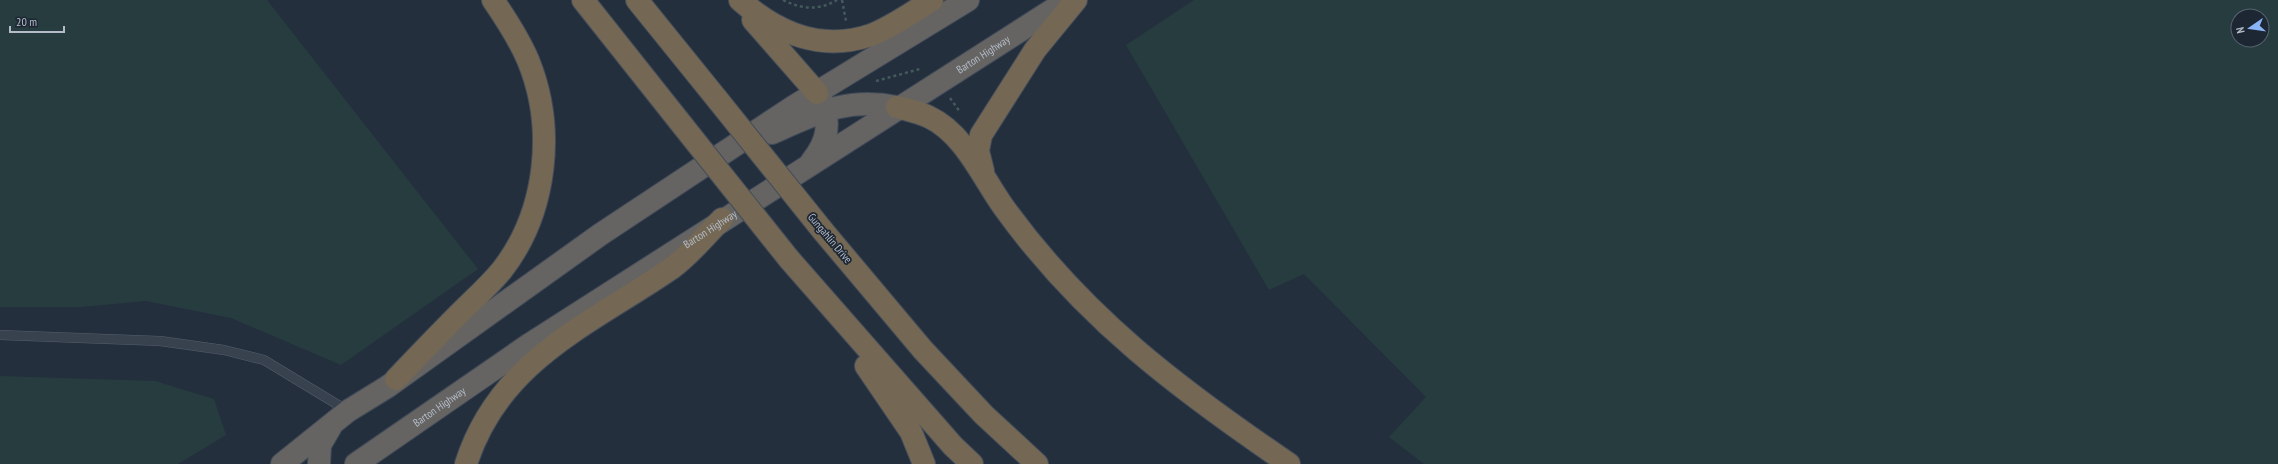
<svg xmlns="http://www.w3.org/2000/svg" width="2278" height="464" font-family="'PT Sans Narrow',sans-serif">
	<style>
		.green { fill: #263c3f; fill-rule: evenodd }
		.lines { fill: none; stroke-linecap: round; stroke-linejoin: round }
		.service-casing { stroke: #565f6c; stroke-width: 10 }
		.trunk-casing { stroke: #434c59; stroke-width: 24 }
		.motorway-casing { stroke: #434c59; stroke-width: 24 }
		.path { stroke: #44595c; stroke-width: 2.5; stroke-dasharray: 3 3; stroke-linecap: butt }
		.service { stroke: #38414e; stroke-width: 9 }
		.trunk { stroke: #656462; stroke-width: 22 }
		.motorway { stroke: #746855; stroke-width: 22 }
		.motorway-bridge-casing { stroke: #434c59; stroke-width: 24; stroke-linecap: butt }
		.motorway-bridge { stroke: #746855; stroke-width: 22 }
		.labels { text-anchor: middle; dominant-baseline: central; stroke-width: 3.5; stroke-linejoin: round; paint-order: stroke }
		.street-label { font-size: 11px; fill: #b4bcc9; stroke: #1d2633 }
	</style>
	<rect width="100%" height="100%" fill="#242f3e"/>
	<!-- green -->
	<path class="green" d="M 0,0 L 267,0 L 478,269 L 341,365 L 231,318 L 146,301 L 82,307 L 0,307 Z
		M 1194,0 L 2278,0 L 2278,464 L 1424,464 L 1389,437 L 1426,397 L 1304,274 L 1269,290 L 1126,45 ZM 2238,16 L 2262,16 L 2262,40 L 2238,40 Z
		M 0,376 L 155,381 L 214,399 L 226,435 L 178,464 L 0,464 Z"/>
	<g class="lines">
		<!-- service casing -->
		<g class="service-casing">
			<path id="service" d="M 0,335 L 160,341 L 224,350 L 264,360 L 348,411"/>
		</g>
		<!-- trunk casing -->
		<g class="trunk-casing">
			<g id="trunk">
				<path d="M 772,133 C 817,113 847,97 897,107"/>
				<path d="M 812,161 C 828,141 831,123 821,99"/>
				<path d="M 282,464 L 348,411 L 387,387 L 601,234 L 793,107 L 968,0"/>
				<path d="M 319,464 L 320,445 L 330,428"/>
				<path id="s1" d="M 356,464 L 530,344 L 1068,0"/>
			</g>
		</g>
		<!-- motorway casing -->
		<g class="motorway-casing">
			<path id="motorway" d="M 583,0 L 683,126
				M 637,0 L 717,99
				M 740,0 C 777,33 821,52 871,35 C 892,27 913,12 932,0
				M 753,20 L 817,93
				M 897,107 C 908,110 919,112 929,117 C 965,134 983,179 1005,209 C 1084,318 1179,389 1289,464
				M 983,171 L 978,151 L 981,135 L 1035,50 L 1076,0
				M 823,231 L 923,350 L 984,415 L 1037,464
				M 789,259 L 953,446 L 972,464
				M 866,366 L 911,432 L 924,464
				M 396,379 C 417,357 438,335 460,313 C 474,299 489,286 502,270 C 547,212 556,128 528,60 C 519,39 506,19 493,0
				M 466,464 C 499,360 589,325 672,268 C 690,255 706,235 722,219"/>
		</g>
		<!-- path -->
		<path class="path" d="M 783,0 C 801,9 819,11 837,0
			M 842,0 L 846,21
			M 876,81 L 920,69
			M 950,98 L 960,112"/>
		<!-- service -->
		<use href="#service" class="service"/>
		<!-- trunk -->
		<use href="#trunk" class="trunk"/>
		<!-- motorway -->
		<use href="#motorway" class="motorway"/>
		<!-- motorway-bridge casing -->
		<g class="motorway-bridge-casing">
			<path id="motorway-bridge" d="M 717,99 L 823,231
				M 683,126 L 789,259"/>
		</g>
		<!-- motorway-bridge -->
		<use href="#motorway-bridge" class="motorway-bridge"/>
	</g>
	<g class="labels">
		<!-- street labels -->
		<g class="street-label">
			<text stroke="none"><textPath href="#s1" startOffset="749">Barton Highway</textPath></text>
			<text stroke="none"><textPath href="#s1" startOffset="425">Barton Highway</textPath></text>
			<text transform="translate(830 238) rotate(50)">Gungahlin Drive</text>
			<text stroke="none"><textPath href="#s1" startOffset="101">Barton Highway</textPath></text>
		</g>
	</g>
	<!-- north arrow -->
	<g transform="translate(2250 28) rotate(257)"><circle r="19" fill="#1d2633" stroke="#59626f"/>
	<path d="M0-3L7 15L0 10L-7 15Z" fill="#8ab4f8"/>
	<text y="-6" font-size="11" font-weight="bold" text-anchor="middle" fill="#b4bcc9">N</text>
	</g>
	<!-- scale -->
	<path d="M10 26v6h54v-6" fill="none" stroke="#b4bcc9" stroke-width="2"/>
	<text x="16" y="26" font-size="12" fill="#b4bcc9" stroke="#1d2633" stroke-width="3" paint-order="stroke">20 m</text>
</svg>
